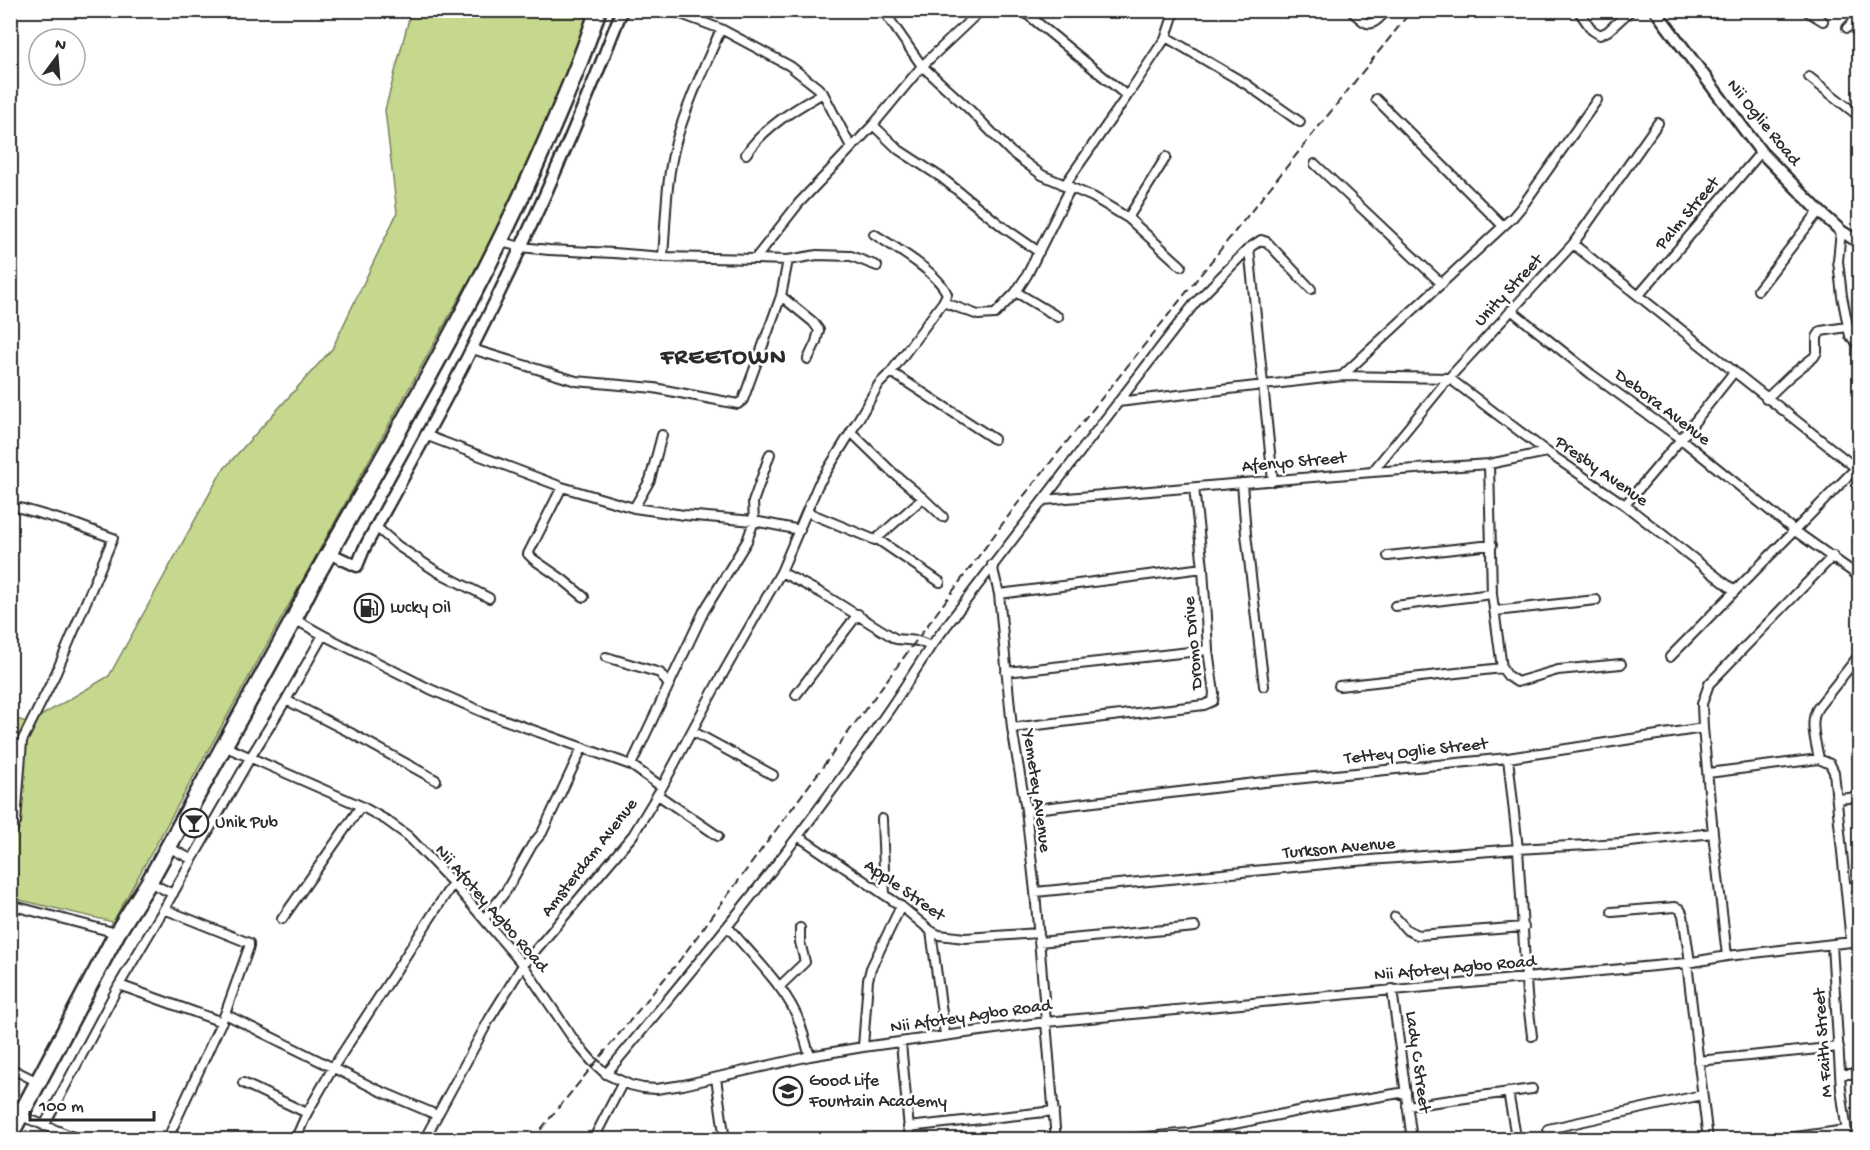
<svg xmlns="http://www.w3.org/2000/svg" width="1870" height="1150" font-family="'Gochi Hand',sans-serif">
	<style>
		.green { fill: #c5d88d; stroke: #78825c; stroke-width: 1.5 }
		.lines { fill: none; stroke-linecap: round; stroke-linejoin: round }
		.street-casing { stroke: #2b2b2b; stroke-width: 12 }
		.secondary-casing { stroke: #2b2b2b; stroke-width: 15 }
		.highway-casing { stroke: #2b2b2b; stroke-width: 20 }
		.street { stroke: #fff; stroke-width: 8 }
		.secondary { stroke: #fff; stroke-width: 10 }
		.highway { stroke: #fff; stroke-width: 15 }
		.rail { stroke: #2b2b2b; stroke-width: 2; stroke-dasharray: 9 4.5; stroke-linecap: butt }
		.labels { text-anchor: middle; dominant-baseline: central; stroke-width: 5; stroke-linejoin: round; paint-order: stroke }
		.street-label { font-size: 18px; fill: #2b2b2b; stroke: #fff }
		.poi-label { font-size: 18px; fill: #2b2b2b; stroke: #fff; text-anchor: start }
		.district-label { font-size: 24px; font-weight: bold; letter-spacing: 1.5px; fill: #2b2b2b; stroke: #fff }
	</style>
	<rect width="100%" height="100%" fill="#fff"/>
	<filter id="ink" filterUnits="userSpaceOnUse"><feTurbulence type="fractalNoise" baseFrequency=".0167" numOctaves="2"/><feDisplacementMap in="SourceGraphic" scale="12" xChannelSelector="R" yChannelSelector="G"/><feConvolveMatrix kernelMatrix="1 2 1 2 8 2 1 2 1" color-interpolation-filters="sRGB"/></filter>
	<g filter="url(#ink)">
		<!-- green -->
		<path class="green" d="M 411,11 L 589,11 L 569,70 L 508,210 L 113,922 L 11,898 L 11,717 L 29,723 L 109,676 L 222,471 L 332,349 L 397,213 L 385,110 Z"/>
		<g class="lines">
			<!-- street casing -->
			<g class="street-casing">
				<path id="street" d="M 670,10 L 721,29 L 790,66 L 818,88 L 823,93 L 851,147
					M 883,10 L 922,66 L 981,10
					M 1022,10 L 1127,96 L 1064,186
					M 1350,10 C 1369,26 1369,30 1387,10
					M 1578,10 L 1592,30 L 1600,35 L 1608,31 L 1631,10
					M 1805,10 L 1823,21
					M 1847,28 L 1854,21 L 1860,19
					M 1166,37 L 1246,84 L 1300,122
					M 1809,77 L 1860,117
					M 1127,96 L 1166,37 L 1175,10
					M 1376,99 L 1503,226
					M 873,125 L 899,150 L 942,178 L 1003,227 L 1039,252
					M 746,154 C 764,127 795,109 823,93
					M 1315,164 L 1442,284
					M 1128,218 L 1166,157
					M 1841,231 L 1838,261 L 1842,296 L 1850,336 L 1860,346
					M 874,234 C 894,247 938,272 947,294 L 943,302
					M 501,242 L 521,247 L 549,250 L 614,253 L 663,257 L 755,259
					M 1573,244 L 1856,468
					M 1249,248 L 1273,481
					M 663,257 C 666,219 666,178 676,142 C 687,103 705,66 721,29
					M 877,266 L 851,256 L 817,255 L 788,260 L 755,259 L 799,203 L 873,125 L 922,66 L 968,108 L 1011,152 L 1042,175 L 1093,197 L 1128,218 L 1181,266
					M 1758,290 L 1819,211
					M 1016,292 L 1058,317
					M 1639,295 L 1761,152
					M 781,296 L 813,322 L 819,330 L 816,342 L 808,359
					M 1511,310 L 1591,374 L 1681,439 L 1795,531 L 1860,577
					M 472,349 L 576,381 L 654,388 L 738,404 L 743,400 L 781,296 L 788,260
					M 891,372 L 994,439
					M 1342,376 L 1513,217 L 1523,205 L 1597,100
					M 1449,378 L 1547,452 L 1625,505 L 1735,591
					M 1766,399 L 1790,376 L 1814,357 L 1817,352 L 1817,337 L 1821,331 L 1847,327
					M 1118,402 L 1342,376 L 1449,378
					M 851,432 L 891,471 L 923,498 L 943,517
					M 425,435 L 562,487 L 634,508 L 684,515 L 754,521 L 800,530
					M 1489,464 L 1492,594 L 1502,668 L 1508,676 L 1517,682 L 1558,670 L 1621,664
					M 1372,472 L 1449,378 L 1573,244 L 1658,123
					M 1242,483 L 1246,534 L 1264,686
					M 562,487 L 528,554 L 533,559 L 562,579 L 584,597
					M 1044,500 L 1372,472 L 1489,464 L 1547,452
					M 1625,505 L 1681,439 L 1734,372
					M 634,508 L 650,480 L 662,435
					M 807,512 L 875,540 L 923,498
					M 376,527 L 398,546 L 436,571 L 489,598
					M 877,539 L 940,582
					M 1388,556 L 1492,545
					M 992,565 L 999,594 L 1012,728 L 1026,810 L 1035,892 L 1056,1140
					M 781,572 L 823,594 L 891,636 L 896,639 L 918,641 L 931,646
					M 999,594 L 1203,568
					M 1395,606 L 1492,594
					M 1495,611 L 1596,600
					M 294,619 L 323,635 L 430,689 L 485,713 L 631,765 L 662,787 L 633,835 L 523,965 L 490,1018 L 424,1140
					M 606,657 L 660,673 L 668,684
					M 1670,657 L 1858,466
					M 1006,672 L 1208,650
					M 1339,686 L 1502,668
					M 796,695 L 858,614
					M 286,700 L 349,732 L 436,780
					M 1012,728 L 1204,705 L 1213,701 L 1214,693 L 1208,650 L 1203,568 L 1194,488
					M 1703,728 L 1702,704 L 1709,684 L 1833,556
					M 692,731 L 773,775
					M 224,746 L 361,806 L 386,820 L 408,836 L 453,883 L 523,965 L 574,1040 L 591,1060 L 606,1074 L 630,1085 L 643,1088 L 656,1089 L 683,1085 L 810,1056 L 863,1047 L 1046,1022 L 1687,963 L 1727,956 L 1860,941
					M 1508,758 L 1518,849 L 1621,843 L 1713,833 L 1727,956
					M 1819,759 C 1816,742 1808,720 1819,706 L 1860,654
					M 631,765 L 704,611 L 747,541 L 754,521 L 753,502 L 770,454
					M 1708,773 L 1819,759 L 1830,764 L 1834,772 L 1851,942
					M 662,787 L 717,684 L 781,572 L 818,485 L 851,432 L 879,384 L 891,372 L 943,302 L 978,315 L 995,314 L 1016,292 L 1027,275 L 1071,187
					M 658,795 L 718,836
					M 1837,799 L 1860,797
					M 1026,810 L 1264,782 L 1508,758 L 1703,728 L 1713,833
					M 882,819 L 885,895
					M 10,835 L 16,822 L 22,741 L 56,673 L 113,538 L 72,523 L 20,508
					M 798,836 L 901,906 L 931,931 L 939,935 L 965,938 L 1039,933
					M 168,847 L 191,859
					M 149,882 L 173,894
					M 1846,888 L 1860,886
					M 1035,892 L 1356,861 L 1518,849 L 1527,995 L 1532,1036
					M 10,905 L 117,933
					M 164,909 L 250,758 L 286,700 L 323,635
					M 1612,912 L 1675,907 L 1680,909 L 1683,915 L 1690,962
					M 1395,917 L 1407,930 L 1418,935 L 1524,927
					M 282,919 L 361,806
					M 484,919 L 506,891 L 532,845 L 542,833 L 582,748
					M 728,927 C 749,952 781,983 795,1012 C 802,1025 805,1042 810,1056
					M 931,931 L 945,1035
					M 1039,942 L 1195,927
					M 1832,945 L 1841,1089 L 1848,1140
					M 1687,963 L 1708,1140
					M 119,985 L 222,1022
					M 779,987 L 805,962 L 800,942 L 800,928
					M 1392,989 L 1412,1140
					M 225,1014 L 378,1090 L 437,1115
					M 901,1043 L 910,1140
					M 863,1047 L 868,980 L 871,968 L 901,906
					M 1698,1061 L 1839,1047
					M 10,1068 L 38,1082
					M 606,1074 C 721,936 835,798 931,646 L 1180,322 L 1195,303 L 1249,248 L 1261,240 L 1267,242 L 1311,289
					M 1841,1074 L 1860,1074
					M 716,1078 L 725,1140
					M 243,1083 L 307,1113
					M 1508,1092 L 1515,1131
					M 1407,1106 L 1532,1089
					M 21,1116 L 81,1140
					M 44,1126 L 119,985 L 164,909 L 249,943 L 249,947 L 225,1014 L 167,1140
					M 908,1127 L 1054,1111
					M 1548,1129 L 1702,1095
					M 295,1140 L 307,1113 L 334,1066 L 453,883
					M 593,1140 L 623,1082
					M 1114,1140 L 1190,1133 L 1323,1106 L 1406,1092
					M 1774,1140 L 1846,1130"/>
			</g>
			<!-- secondary casing -->
			<g class="secondary-casing">
				<path id="secondary" d="M 1655,10 L 1761,152 L 1819,211 L 1841,231 L 1860,243
					M 329,553 L 357,566 L 364,549 C 400,482 438,416 472,348 C 527,239 578,125 622,10"/>
			</g>
			<!-- highway casing -->
			<g class="highway-casing">
				<path id="highway" d="M 10,1135 L 117,933 L 149,882 L 294,619 L 311,585 C 392,441 478,298 544,146 C 564,101 583,57 598,10"/>
			</g>
			<!-- street -->
			<use href="#street" class="street"/>
			<!-- secondary -->
			<use href="#secondary" class="secondary"/>
			<!-- highway -->
			<use href="#highway" class="highway"/>
			<!-- rail -->
			<path class="rail" d="M 532,1140 L 679,961 L 1018,503 L 1412,10"/>
		</g>
	</g>
	<!-- icons -->
	<defs>
		<g id="fuel-ring" transform="scale(1.5)"><circle r="9.5" fill="#fff" stroke="#2b2b2b" stroke-width="1.5"/><path d="M-5.5-6h7V0h2V4h1.3V-2.5L3-4.5l.8-.8L6-3V5H2.5V1h-1V6h-7ZM-4.2-4.7v3.2H.2V-4.7Z" fill="#2b2b2b"/></g>
		<g id="bar-ring" transform="scale(1.5)"><circle r="9.5" fill="#fff" stroke="#2b2b2b" stroke-width="1.5"/><path d="M-6-5H6L.8 .8V4.5H3.5V6h-7V4.5H-.8V.8Z" fill="#2b2b2b"/></g>
		<g id="school-ring" transform="scale(1.5)"><circle r="9.5" fill="#fff" stroke="#2b2b2b" stroke-width="1.5"/><path d="M0-5L7-2L0 1L-7-2ZM-4 1L0 2.5L4 1V4Q0 6-4 4Z" fill="#2b2b2b"/></g>
	</defs>
	<g fill-rule="evenodd">
		<use href="#fuel-ring" x="369" y="608"/>
		<use href="#bar-ring" x="194" y="823"/>
		<use href="#school-ring" x="788" y="1091"/>
	</g>
	<g class="labels">
		<!-- street labels -->
		<g class="street-label">
			<text transform="translate(1763 123) rotate(51)">Nii Oglie Road</text>
			<text transform="translate(1688 214) rotate(-50)">Palm Street</text>
			<text transform="translate(1509 291) rotate(-47)">Unity Street</text>
			<text transform="translate(1662 408) rotate(37)">Debora Avenue</text>
			<text transform="translate(1294 463) rotate(-5)">Afenyo Street</text>
			<text transform="translate(1601 472) rotate(35)">Presby Avenue</text>
			<text transform="translate(1194 643) rotate(-95)">Dromo Drive</text>
			<text transform="translate(1416 752) rotate(-6)">Tettey Oglie Street</text>
			<text transform="translate(1036 791) rotate(82)">Yemetey Avenue</text>
			<text transform="translate(1339 849) rotate(-5)">Turkson Avenue</text>
			<text transform="translate(590 858) rotate(-52)">Amsterdam Avenue</text>
			<text transform="translate(904 891) rotate(35)">Apple Street</text>
			<text transform="translate(491 909) rotate(49)">Nii Afotey Agbo Road</text>
			<text transform="translate(1455 969) rotate(-5)">Nii Afotey Agbo Road</text>
			<text transform="translate(971 1017) rotate(-8)">Nii Afotey Agbo Road</text>
			<text transform="translate(1824 1043) rotate(-94)">M Faith Street</text>
			<text transform="translate(1417 1062) rotate(82)">Lady C Street</text>
		</g>
		<!-- poi labels -->
		<g class="poi-label">
			<text x="390" y="608">Lucky Oil</text>
			<text x="215" y="823">Unik Pub</text>
			<text x="809" y="1081">Good Life<tspan x="809" dy="21">Fountain Academy</tspan></text>
		</g>
		<!-- district labels -->
		<g class="district-label">
			<text x="724" y="358">FREETOWN</text>
		</g>
	</g>
	<!-- margin -->
	<rect width="1870" height="1150" fill="none" stroke="#fff" stroke-width="36"/>
	<rect x="18" y="18" width="1834" height="1114" fill="none" stroke="#2b2b2b" stroke-width="2" filter="url(#ink)"/>
	<!-- north arrow -->
	<g transform="translate(57 57) rotate(16)"><circle r="28" fill="#ffffff" stroke="#aaaaaa" stroke-width="1.5"/>
	<path d="M0-4.5L10 22L0 15L-10 22Z" fill="#2b2b2b"/>
	<text y="-9" font-size="16" font-weight="bold" text-anchor="middle" fill="#2b2b2b">N</text>
	</g>
	<!-- scale -->
	<path d="M30 1111v9h124v-9" fill="none" stroke="#2b2b2b" stroke-width="3"/>
	<text x="39" y="1111" font-size="18" fill="#2b2b2b" stroke="#ffffff" stroke-width="4.5" paint-order="stroke">100 m</text>
</svg>
